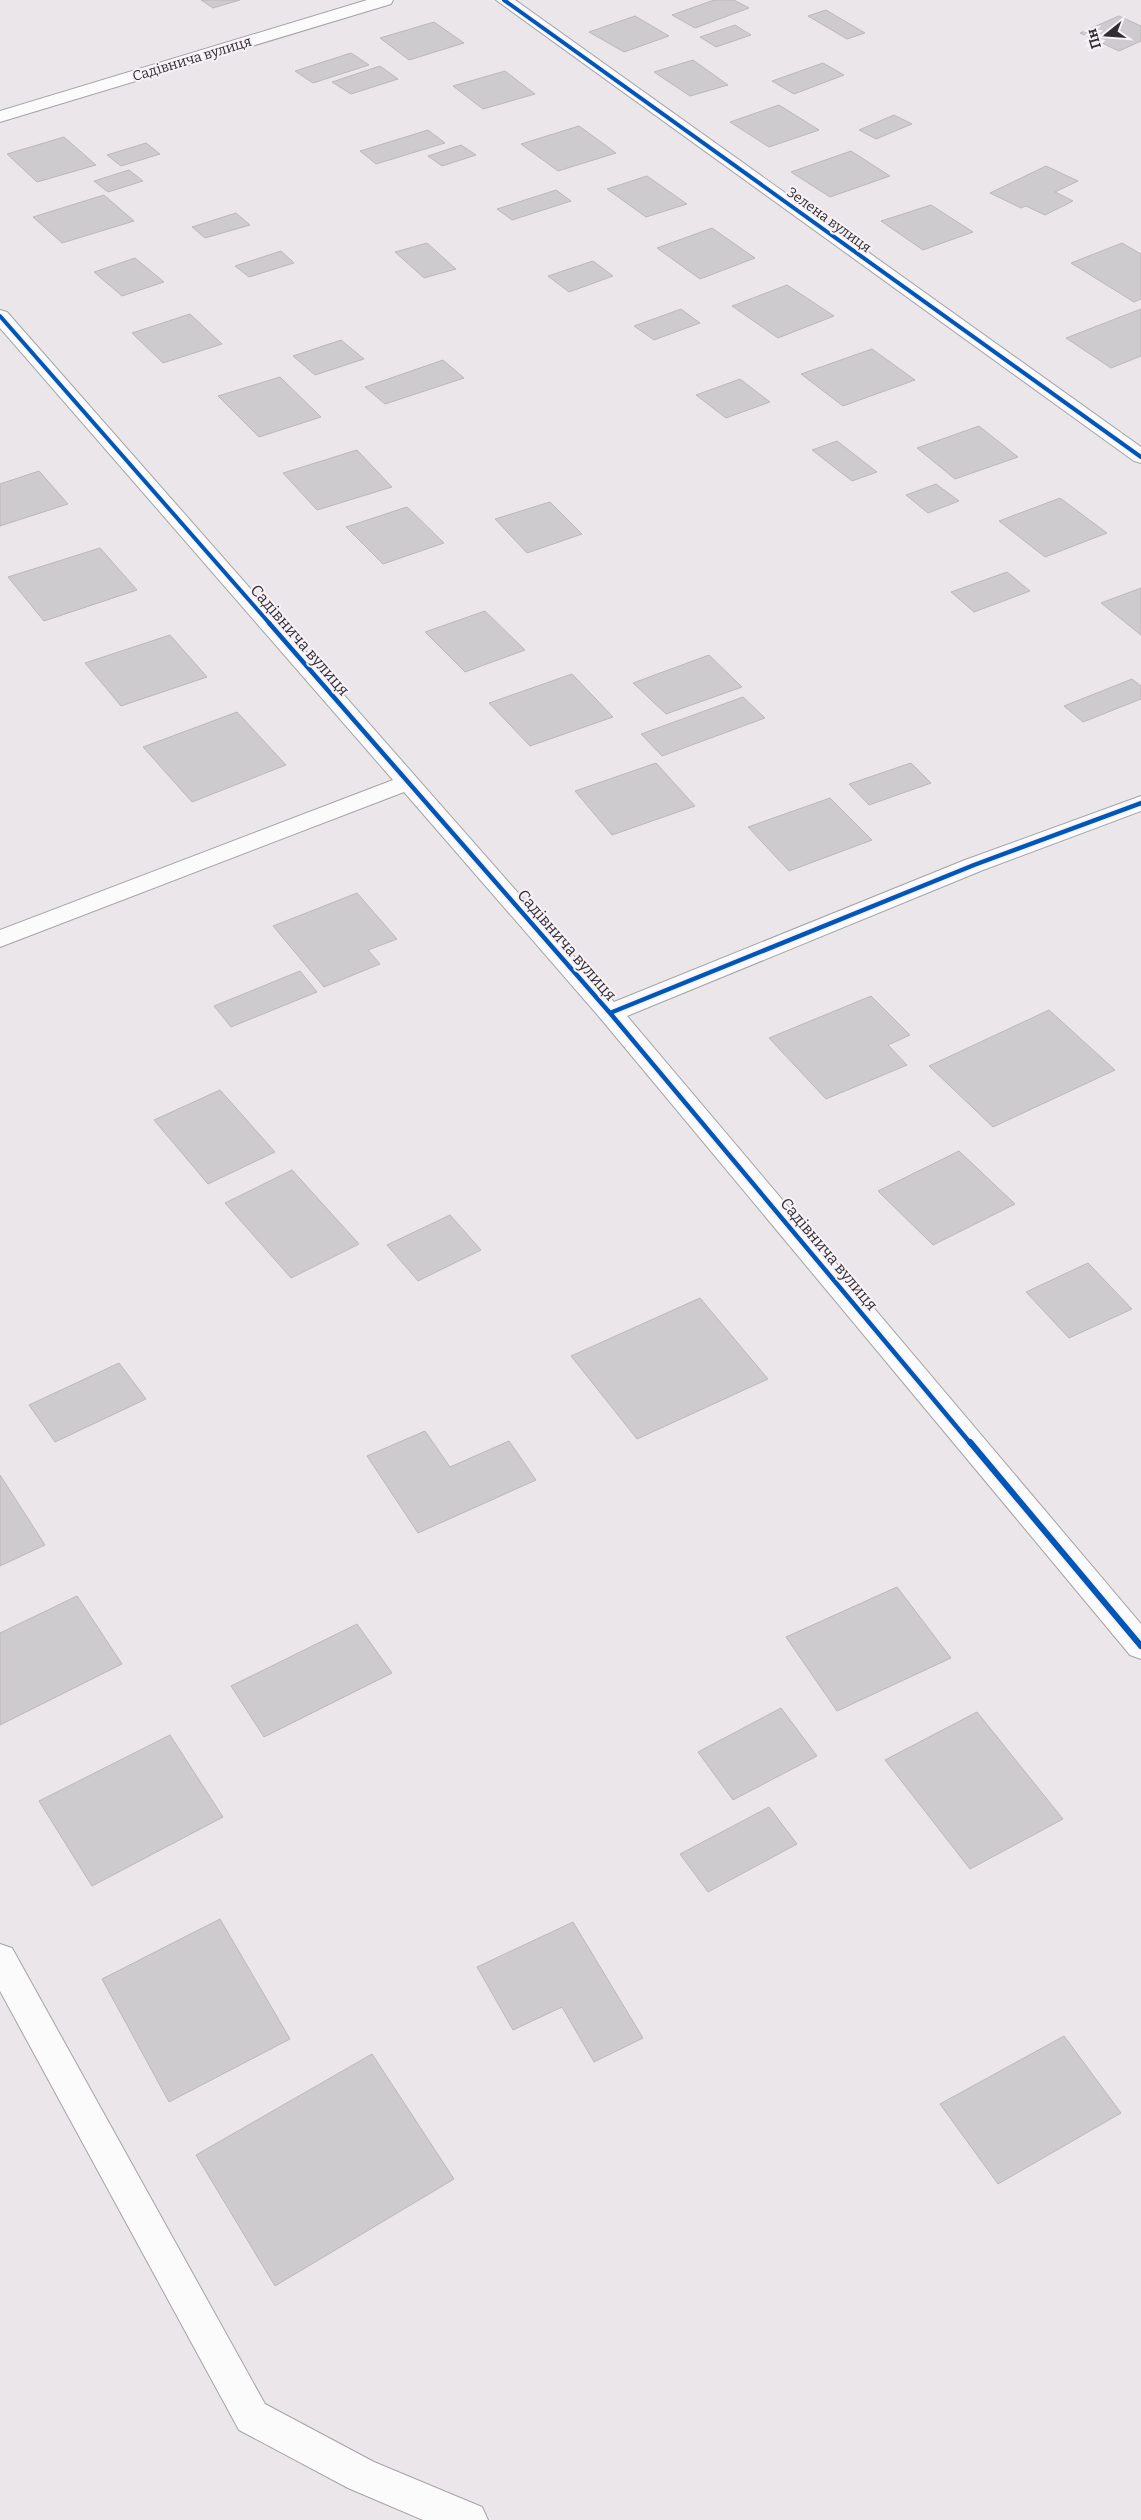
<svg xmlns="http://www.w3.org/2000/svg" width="1141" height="2520" font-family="Bitter,serif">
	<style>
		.building { fill: #cecbce; stroke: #bbb8bb }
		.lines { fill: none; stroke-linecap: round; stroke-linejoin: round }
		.minor-casing { stroke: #a5a3a5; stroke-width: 2 }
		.minor { fill: #fcfbfc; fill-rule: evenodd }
		.cycleway-far2-casing { stroke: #f8f2f8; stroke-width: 6 }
		.cycleway-far1-casing { stroke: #f8f2f8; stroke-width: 8 }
		.cycleway-casing { stroke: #f8f2f8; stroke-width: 9 }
		.cycleway-far2 { stroke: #0057b8; stroke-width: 4 }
		.cycleway-far1 { stroke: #0057b8; stroke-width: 4.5 }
		.cycleway { stroke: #0057b8; stroke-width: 6 }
		.labels { text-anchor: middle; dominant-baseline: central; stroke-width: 4; stroke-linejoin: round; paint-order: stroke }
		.far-street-label { font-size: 14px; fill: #312e31; stroke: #f8f2f8 }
		.street-label { font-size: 16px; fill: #312e31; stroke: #f8f2f8 }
	</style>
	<rect width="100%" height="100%" fill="#eae6ea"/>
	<!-- building -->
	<path class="building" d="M 201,0 L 240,0 L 213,8 Z
		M 714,0 L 734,0 L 749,8 L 695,28 L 672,15 Z
		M 826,10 L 865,33 L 847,39 L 808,16 Z
		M 635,16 L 669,36 L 624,52 L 589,32 Z
		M 1119,16 L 1141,26 L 1141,41 L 1119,51 L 1080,33 Z
		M 434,22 L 464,43 L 409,60 L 380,38 Z
		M 735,25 L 751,35 L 716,47 L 700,37 Z
		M 351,53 L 369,65 L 313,83 L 295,71 Z
		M 693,60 L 728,85 L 690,96 L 654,72 Z
		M 823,63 L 844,75 L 794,94 L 772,81 Z
		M 380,66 L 398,79 L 351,94 L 332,82 Z
		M 505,71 L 535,94 L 483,109 L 453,86 Z
		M 779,105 L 819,130 L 769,147 L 730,122 Z
		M 894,115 L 912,124 L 876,139 L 859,130 Z
		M 579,126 L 616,153 L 558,171 L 521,144 Z
		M 428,130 L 445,143 L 376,164 L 360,151 Z
		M 64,137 L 96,165 L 37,182 L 7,154 Z
		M 146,143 L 160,154 L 121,166 L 107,155 Z
		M 461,145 L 476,155 L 442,166 L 428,156 Z
		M 851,151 L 890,176 L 830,197 L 791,172 Z
		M 1046,166 L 1078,181 L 1055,192 L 1073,201 L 1045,215 L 1026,206 L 1021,208 L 990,193 Z
		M 129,170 L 143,181 L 108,192 L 94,181 Z
		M 647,176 L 687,204 L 646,217 L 607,189 Z
		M 556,190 L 571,201 L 512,220 L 497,209 Z
		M 104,195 L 134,221 L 62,243 L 33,217 Z
		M 931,205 L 973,232 L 923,250 L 881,221 Z
		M 236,213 L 250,225 L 205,238 L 192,227 Z
		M 712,228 L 755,258 L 700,279 L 657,248 Z
		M 427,243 L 456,269 L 424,278 L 395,252 Z
		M 1122,243 L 1141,254 L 1141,299 L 1134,302 L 1071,263 Z
		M 281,251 L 294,263 L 249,277 L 235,266 Z
		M 135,258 L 164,282 L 122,296 L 94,272 Z
		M 593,261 L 613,276 L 569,292 L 548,276 Z
		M 787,285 L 834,316 L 778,338 L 732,306 Z
		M 681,309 L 700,323 L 654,340 L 634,326 Z
		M 1141,309 L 1141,356 L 1111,368 L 1066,338 Z
		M 190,314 L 222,344 L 163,363 L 132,333 Z
		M 341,340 L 364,359 L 315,375 L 293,356 Z
		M 872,349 L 915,380 L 843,406 L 801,374 Z
		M 443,360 L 464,378 L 385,404 L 365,387 Z
		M 280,377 L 321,417 L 259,437 L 218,396 Z
		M 740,379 L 770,402 L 726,418 L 696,395 Z
		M 979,426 L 1018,457 L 955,479 L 917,448 Z
		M 837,441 L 877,472 L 852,481 L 812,450 Z
		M 357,450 L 392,487 L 317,510 L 283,473 Z
		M 39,471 L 68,504 L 0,526 L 0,484 Z
		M 936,484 L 959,501 L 928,513 L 906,495 Z
		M 1060,498 L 1107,533 L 1045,557 L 999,521 Z
		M 550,502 L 582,534 L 527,553 L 495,519 Z
		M 407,507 L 444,543 L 383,564 L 346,527 Z
		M 100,548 L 137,590 L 44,621 L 8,577 Z
		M 1007,572 L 1030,591 L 974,612 L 951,592 Z
		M 1141,588 L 1141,635 L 1101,603 Z
		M 485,611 L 525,650 L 465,672 L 425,632 Z
		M 170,635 L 207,677 L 121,706 L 85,663 Z
		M 709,655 L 742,687 L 666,714 L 633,683 Z
		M 572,674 L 613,717 L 530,746 L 489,703 Z
		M 1132,679 L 1141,686 L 1141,699 L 1083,722 L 1064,706 Z
		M 743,697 L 765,718 L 662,756 L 641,734 Z
		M 237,712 L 286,765 L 192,802 L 143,747 Z
		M 656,763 L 695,806 L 612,835 L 575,791 Z
		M 911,763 L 931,783 L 869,805 L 849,784 Z
		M 830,798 L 872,840 L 789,871 L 748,827 Z
		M 357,893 L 397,939 L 368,950 L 380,964 L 324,987 L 273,926 Z
		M 300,971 L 317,992 L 231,1027 L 214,1006 Z
		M 871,996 L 910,1035 L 888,1045 L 907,1065 L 826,1099 L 769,1038 Z
		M 1049,1010 L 1115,1070 L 993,1127 L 929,1066 Z
		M 220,1090 L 275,1152 L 208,1184 L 154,1120 Z
		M 959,1151 L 1015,1204 L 933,1245 L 878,1191 Z
		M 292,1170 L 359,1244 L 291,1278 L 225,1203 Z
		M 450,1215 L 481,1250 L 418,1281 L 387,1245 Z
		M 1088,1263 L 1132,1309 L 1069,1338 L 1026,1292 Z
		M 700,1298 L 768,1379 L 637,1439 L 571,1356 Z
		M 119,1363 L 146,1399 L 55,1442 L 29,1405 Z
		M 425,1431 L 450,1467 L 509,1441 L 536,1480 L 418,1533 L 367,1456 Z
		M 0,1475 L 45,1545 L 0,1566 Z
		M 897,1587 L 951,1658 L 837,1711 L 786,1637 Z
		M 77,1596 L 122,1664 L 0,1725 L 0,1633 Z
		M 357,1624 L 392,1673 L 264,1737 L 231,1686 Z
		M 781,1708 L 817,1756 L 733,1800 L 698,1752 Z
		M 977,1712 L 1063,1819 L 970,1869 L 885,1760 Z
		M 170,1735 L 223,1817 L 92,1886 L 39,1801 Z
		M 769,1807 L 797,1844 L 708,1892 L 680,1854 Z
		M 220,1919 L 290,2039 L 169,2102 L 102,1979 Z
		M 573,1922 L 643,2038 L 594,2062 L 562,2007 L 513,2030 L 477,1967 Z
		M 1064,2036 L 1121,2113 L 998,2184 L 940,2104 Z
		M 372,2054 L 454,2179 L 275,2286 L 196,2155 Z"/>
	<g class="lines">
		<!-- minor casing -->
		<g class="minor-casing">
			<path id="minor" d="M 367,0 L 393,0 L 391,4 L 0,122 L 0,111 Z
				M 496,0 L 515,0 L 1141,447 L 1141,463 L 1134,461 Z
				M 0,310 L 7,312 L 614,1002 L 965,860 L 1141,796 L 1141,811 L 983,870 L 627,1016 L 1141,1624 L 1141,1659 L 1130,1655 L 601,1019 L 404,792 L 0,947 L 0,930 L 393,780 L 0,328 Z
				M 0,1944 L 12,1948 L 265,2404 L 374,2462 L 482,2507 L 488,2520 L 423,2520 L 348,2488 L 239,2430 L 0,1991 Z"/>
		</g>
		<!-- minor -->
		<use href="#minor" class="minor"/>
		<!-- cycleway-far2 casing -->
		<g class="cycleway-far2-casing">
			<path id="cycleway-far2" d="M 504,0 L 1141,457
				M 0,316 L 270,624"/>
		</g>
		<!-- cycleway-far1 casing -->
		<g class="cycleway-far1-casing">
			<path id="cycleway-far1" d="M 269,623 L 610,1013 L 971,1444
				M 610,1013 L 974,865 L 1141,803"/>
		</g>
		<!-- cycleway casing -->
		<g class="cycleway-casing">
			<path id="cycleway" d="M 970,1442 L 1141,1646"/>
		</g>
		<!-- cycleway-far2 -->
		<use href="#cycleway-far2" class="cycleway-far2"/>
		<!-- cycleway-far1 -->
		<use href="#cycleway-far1" class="cycleway-far1"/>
		<!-- cycleway -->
		<use href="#cycleway" class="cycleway"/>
	</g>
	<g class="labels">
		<!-- far-street labels -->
		<g class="far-street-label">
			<text transform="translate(192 59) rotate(-17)">Садівнича вулиця</text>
			<text transform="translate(829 220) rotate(36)">Зелена вулиця</text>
		</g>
		<!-- street labels -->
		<g class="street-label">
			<text transform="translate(300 640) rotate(49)">Садівнича вулиця</text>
			<text transform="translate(567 945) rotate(49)">Садівнича вулиця</text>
			<text transform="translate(829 1254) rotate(50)">Садівнича вулиця</text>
		</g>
	</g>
	<!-- north arrow -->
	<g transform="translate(1106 35) rotate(253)" stroke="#f8f2f8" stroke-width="4" paint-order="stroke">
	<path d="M0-4L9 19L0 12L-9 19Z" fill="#312e31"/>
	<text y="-8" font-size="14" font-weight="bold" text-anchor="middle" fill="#312e31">Пн</text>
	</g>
</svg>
